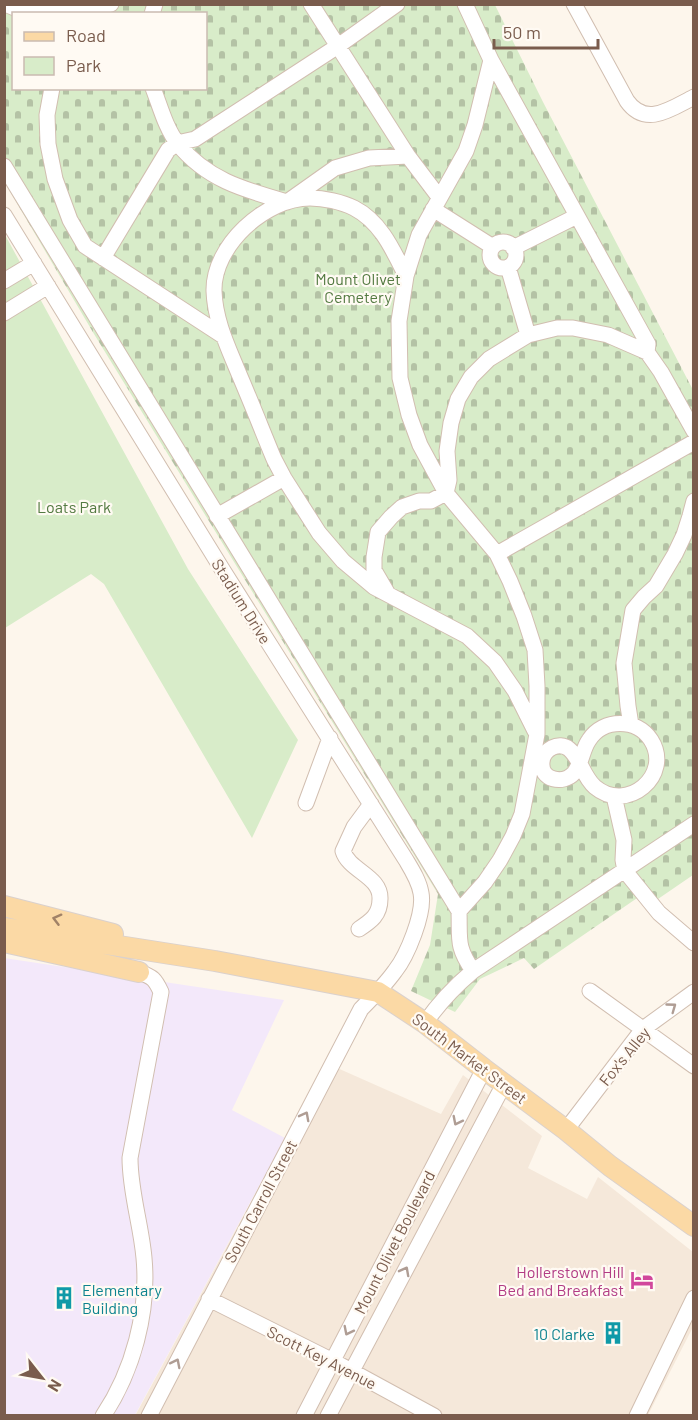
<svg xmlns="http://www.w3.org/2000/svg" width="698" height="1420" font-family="Barlow,sans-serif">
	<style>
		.residential { fill: #f5e8da }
		.education { fill: #f3e8fa }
		.cemetery { fill: url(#cemetery-stones); fill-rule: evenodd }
		.green { fill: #d8ecc9 }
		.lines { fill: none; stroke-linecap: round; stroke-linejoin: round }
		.minor-casing { stroke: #d1beb0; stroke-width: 17 }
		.major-casing { stroke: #dad1cd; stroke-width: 22 }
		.minor { stroke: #fff; stroke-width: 15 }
		.major { stroke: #fbd9a5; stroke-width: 20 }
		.oneway { stroke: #a18267 }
		.oneway2 { stroke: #af9d94 }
		.labels { text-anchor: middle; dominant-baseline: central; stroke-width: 4.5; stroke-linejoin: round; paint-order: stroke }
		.park-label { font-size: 16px; fill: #537a41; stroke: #fffaf3 }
		.street-label { font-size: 16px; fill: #7a5c4d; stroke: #fffaf3 }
		.hotel-label { font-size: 16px; fill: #b23c85; stroke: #fffaf3; text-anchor: end }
		.culture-label { font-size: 16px; fill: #0d838f; stroke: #fffaf3; text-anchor: start }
	</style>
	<defs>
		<pattern id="cemetery-stones" width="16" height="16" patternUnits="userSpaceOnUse" patternTransform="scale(1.5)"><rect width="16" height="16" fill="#d8ecc9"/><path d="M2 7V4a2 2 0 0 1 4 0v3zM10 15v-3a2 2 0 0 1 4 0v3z" fill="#b4c2a5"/></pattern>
	</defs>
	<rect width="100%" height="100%" fill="#fdf6ec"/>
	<!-- residential -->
	<path class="residential" d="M 326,1063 L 441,1114 L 463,1075 L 542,1136 L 528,1168 L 587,1199 L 598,1177 L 693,1252 L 693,1327 L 648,1415 L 135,1416 Z"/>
	<!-- education -->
	<path class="education" d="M 4,958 L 284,1000 L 232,1110 L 285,1138 L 135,1415 L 5,1415 Z"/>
	<!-- cemetery -->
	<path class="cemetery" d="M 4,5 L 495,5 L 543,102 L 693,390 L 693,875 L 658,899 L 650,890 L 643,894 L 534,969 L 524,958 L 480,979 L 455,1012 L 411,991 L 430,945 L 438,894 L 94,334 L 5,183 ZM 14,14 L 206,14 L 206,88 L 14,88 Z"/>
	<!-- green -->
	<path class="green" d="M 4,233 L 188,569 L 298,740 L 252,838 L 104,584 L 91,574 L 5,628 Z"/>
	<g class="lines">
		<!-- minor casing -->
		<g class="minor-casing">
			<path id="minor" d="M 5,4 L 22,11 L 77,13 L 111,4
				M 311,4 L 408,156 L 439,197
				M 465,4 L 491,60 L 648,344 L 647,352 L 661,372 L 694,431
				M 574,4 L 627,101 C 646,128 672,108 694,97
				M 152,14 L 155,4
				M 52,88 L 47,115 L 48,144 L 55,179 L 70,220 L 85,246 L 223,336
				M 153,88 C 160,106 166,129 178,144 C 207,180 245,190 287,202 L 335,168 L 369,158 L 408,156
				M 4,166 L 459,911 C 460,940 456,946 473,971
				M 433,209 L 493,247
				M 4,215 L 222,569 L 406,860 C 412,870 419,881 421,893 C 425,913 407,956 395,971 C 385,985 373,997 361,1009 L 149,1416
				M490 255a13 13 0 1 1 26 0a13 13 0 1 1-26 0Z
				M 513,248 L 577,216
				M 103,258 L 168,150 L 177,143 L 195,139 L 338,46 L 397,4
				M 508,267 L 528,335
				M 406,276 C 393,250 381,222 354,208 C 342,202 324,198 310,198 C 265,198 213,246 214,291 C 215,321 228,347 239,374 C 251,402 262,430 274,459 L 284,478 L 319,533 L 343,561 L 374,587 L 467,636 L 495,662 L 515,691 L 535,731
				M 4,281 L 34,263
				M 4,313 L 48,286
				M 217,516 L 284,478
				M 497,554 L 694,442
				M 388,594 L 374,570 L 374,557 L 378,532 L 391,517 L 402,507 L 419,501 L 431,501 L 446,493 L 449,480 L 447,451 L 451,423 L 458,399 L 471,377 L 489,359 L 528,335 L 557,328 L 573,328 L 608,335 L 647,352
				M 631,725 L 628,706 L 624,663 L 633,610 L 644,597 L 656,586 L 675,554 L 684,535 L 690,516 L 694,501
				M 580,764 C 577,759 574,753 569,749 C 559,741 543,749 542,762 C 540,780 563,785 574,773 C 582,763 582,750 589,740 C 603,718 637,718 651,740 C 673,775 627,814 595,787 C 588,781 584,772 580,764
				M 614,796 L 624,840 L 623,860 L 625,871 L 659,913 L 694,943
				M 306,803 L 330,738
				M 459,911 L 485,882 L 500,860 L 513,836 L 522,814 L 537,734 L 537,686 L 535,650 L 524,616 L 510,581 L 497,554 L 446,493 L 420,445 L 409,415 L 400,378 L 399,321 L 406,276 L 419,235 L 466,151 L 475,125 L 491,60
				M 359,929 C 371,921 380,915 380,899 C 381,876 349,871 343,851 L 354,827 L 371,804
				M 590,991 L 694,1066
				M 425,1023 C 439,1003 454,987 473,971 L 694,824
				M 566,1130 L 643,1029 L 694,992
				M 209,1299 L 333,1361 L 434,1416
				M 103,1416 C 133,1371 149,1312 144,1258 C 141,1224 130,1192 130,1158 L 161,992 C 155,979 153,977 139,972
				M 304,1416 L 484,1069
				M 328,1416 L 504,1084
				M 637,1416 L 694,1298"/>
		</g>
		<!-- major casing -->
		<g class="major-casing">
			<path id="major" d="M 4,906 L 113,934
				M 4,928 L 215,961 L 378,992 L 425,1023 L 484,1069 L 566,1130 L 610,1166 L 694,1226
				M 4,942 L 139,972"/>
		</g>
		<!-- minor -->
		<use href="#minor" class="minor"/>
		<!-- major -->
		<use href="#major" class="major"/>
	</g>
	<!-- one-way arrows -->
	<defs><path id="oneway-chevron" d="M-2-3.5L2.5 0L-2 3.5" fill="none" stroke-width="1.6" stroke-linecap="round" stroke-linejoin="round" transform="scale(1.5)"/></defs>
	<use class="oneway" href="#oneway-chevron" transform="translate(57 919) rotate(-165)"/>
	<g class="oneway2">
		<use href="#oneway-chevron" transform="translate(672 1007) rotate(-36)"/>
		<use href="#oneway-chevron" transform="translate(305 1116) rotate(-62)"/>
		<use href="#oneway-chevron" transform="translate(457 1121) rotate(117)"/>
		<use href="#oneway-chevron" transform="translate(405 1271) rotate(-62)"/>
		<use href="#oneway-chevron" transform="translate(348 1331) rotate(117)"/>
		<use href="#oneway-chevron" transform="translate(176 1363) rotate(-63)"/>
	</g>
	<!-- icons -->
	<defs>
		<g id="hotel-bare" transform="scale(1.8)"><path d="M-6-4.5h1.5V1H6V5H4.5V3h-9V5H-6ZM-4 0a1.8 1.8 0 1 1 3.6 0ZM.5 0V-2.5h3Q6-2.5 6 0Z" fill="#d1479c" stroke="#fffaf3" stroke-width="2.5" paint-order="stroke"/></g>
		<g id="building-bare" transform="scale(1.8)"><path d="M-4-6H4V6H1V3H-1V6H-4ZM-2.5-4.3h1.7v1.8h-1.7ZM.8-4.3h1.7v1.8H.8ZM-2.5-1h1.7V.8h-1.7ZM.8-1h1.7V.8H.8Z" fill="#0f9aa8" stroke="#fffaf3" stroke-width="2.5" paint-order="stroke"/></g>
	</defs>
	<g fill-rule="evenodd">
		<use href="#hotel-bare" x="642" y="1280"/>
		<use href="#building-bare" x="64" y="1298"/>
		<use href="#building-bare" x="613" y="1333"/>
	</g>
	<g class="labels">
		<!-- park labels -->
		<g class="park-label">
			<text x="358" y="278">Mount Olivet<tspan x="358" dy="18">Cemetery</tspan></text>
			<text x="74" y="506">Loats Park</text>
		</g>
		<!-- street labels -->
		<g class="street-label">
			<text transform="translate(242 601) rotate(58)">Stadium Drive</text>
			<text transform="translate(624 1056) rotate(-51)">Fox's Alley</text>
			<text transform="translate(470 1058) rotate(37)">South Market Street</text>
			<text transform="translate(260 1201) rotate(-62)">South Carroll Street</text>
			<text transform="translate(394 1242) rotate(-63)">Mount Olivet Boulevard</text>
			<text transform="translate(322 1357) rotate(27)">Scott Key Avenue</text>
		</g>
		<!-- hotel labels -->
		<g class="hotel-label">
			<text x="624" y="1271">Hollerstown Hill<tspan x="624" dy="18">Bed and Breakfast</tspan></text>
		</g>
		<!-- culture labels -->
		<g class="culture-label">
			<text x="82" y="1289">Elementary<tspan x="82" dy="18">Building</tspan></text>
			<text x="595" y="1333" text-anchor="end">10 Clarke</text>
		</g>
	</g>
	<!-- border -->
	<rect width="698" height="1420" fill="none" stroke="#7a5c4d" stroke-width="12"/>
	<!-- legend -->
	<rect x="12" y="12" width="195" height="78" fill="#fffaf3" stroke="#cabbb1" stroke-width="1.5"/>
	<rect x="24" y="32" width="30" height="9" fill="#fbd9a5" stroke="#cabbb1" stroke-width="1.5"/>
	<text x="66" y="42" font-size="18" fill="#7a5c4d">Road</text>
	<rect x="24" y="57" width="30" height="18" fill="#d8ecc9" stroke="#cabbb1" stroke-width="1.5"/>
	<text x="66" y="72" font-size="18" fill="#7a5c4d">Park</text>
	<!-- north arrow -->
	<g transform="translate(42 1378) rotate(121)" stroke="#fffaf3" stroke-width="4.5" paint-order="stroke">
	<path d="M0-4.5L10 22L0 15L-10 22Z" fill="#7a5c4d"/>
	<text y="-9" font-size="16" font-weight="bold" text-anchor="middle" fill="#7a5c4d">N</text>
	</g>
	<!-- scale -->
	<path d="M494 39v9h104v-9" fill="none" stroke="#7a5c4d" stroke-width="3"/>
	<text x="503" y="39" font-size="18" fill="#7a5c4d" stroke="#fffaf3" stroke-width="4.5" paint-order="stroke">50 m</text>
</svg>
